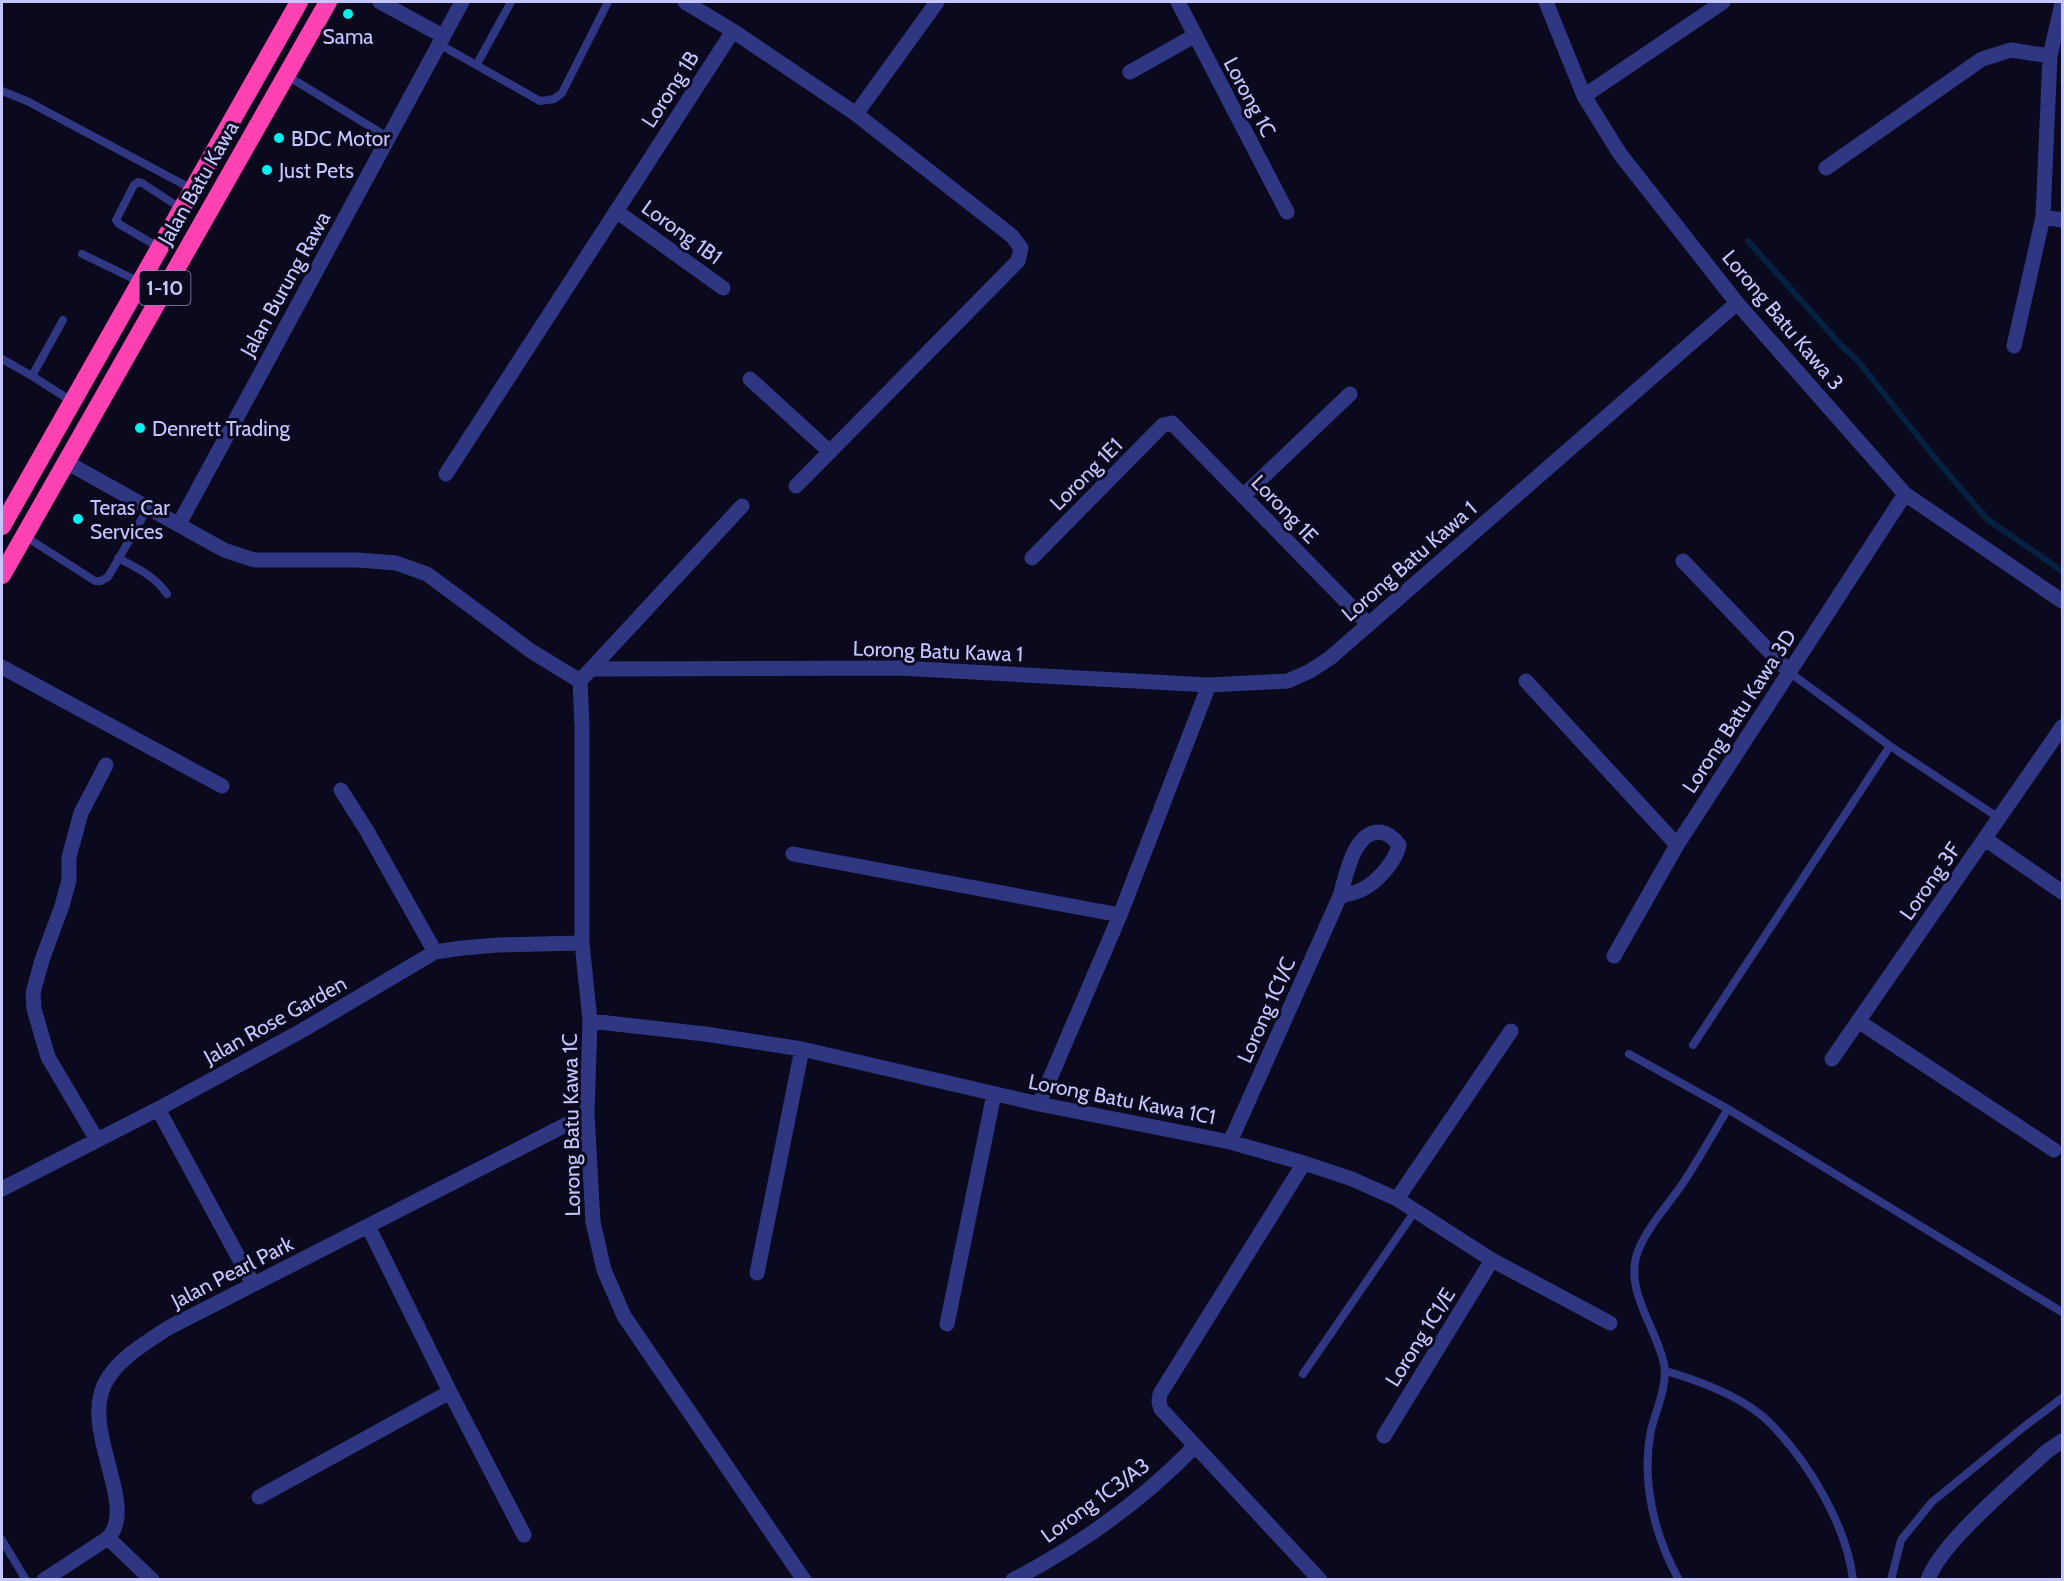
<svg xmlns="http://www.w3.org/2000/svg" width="2064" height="1581" font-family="Cabin,sans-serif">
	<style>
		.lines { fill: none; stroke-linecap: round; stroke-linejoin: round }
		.stream { stroke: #062240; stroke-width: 6 }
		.lane { stroke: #2f3682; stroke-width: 8 }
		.street { stroke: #2f3682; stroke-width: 15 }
		.highway { stroke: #ff41b2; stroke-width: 18 }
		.poi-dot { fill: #00f1ee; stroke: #0b091e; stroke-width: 2 }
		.labels { text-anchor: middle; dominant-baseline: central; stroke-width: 6; stroke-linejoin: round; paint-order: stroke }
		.shield { fill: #0b091e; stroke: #8e8dbc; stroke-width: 1.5 }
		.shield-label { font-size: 20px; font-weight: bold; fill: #c6c6ff }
		.poi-label { font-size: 21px; fill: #c6c6ff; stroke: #0b091e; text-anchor: start }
		.street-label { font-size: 21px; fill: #c6c6ff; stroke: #0b091e }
	</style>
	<rect width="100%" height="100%" fill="#0b091e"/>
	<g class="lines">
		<!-- stream -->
		<path class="stream" d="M 1748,241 L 1840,344 L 1858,361 L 1939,463 L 1987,519 L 2062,571"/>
		<!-- lane -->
		<path class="lane" d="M 439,44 L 540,101 L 554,99 L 562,93 L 608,2
			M 477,64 L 511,2
			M 286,75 L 389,138
			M 2,91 L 27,101 L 192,189
			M 160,248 L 119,224 L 116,220 L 134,185 L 138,182 L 142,183 L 182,209
			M 82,254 L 140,282
			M 63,320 L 32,376 L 73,402
			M 2,359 L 32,376
			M 23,535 L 95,581 L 101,581 L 108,577 L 148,508
			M 118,558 C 137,568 155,576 167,594
			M 1789,672 L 1890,746 L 1999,818
			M 1693,1045 L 1890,746
			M 1629,1054 L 1728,1109 C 1713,1133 1699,1159 1683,1183 C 1668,1205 1648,1226 1638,1251 C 1623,1290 1657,1328 1664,1364 C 1668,1385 1656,1410 1651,1430 C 1641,1481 1654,1535 1679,1580
			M 1728,1109 L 2062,1312
			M 1666,1371 C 1700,1381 1746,1398 1771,1424 C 1809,1463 1847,1526 1853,1580
			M 1303,1374 L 1415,1211
			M 2,1540 L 26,1580
			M 1891,1580 L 1901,1540 L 1932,1502 L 2025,1426 L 2062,1398"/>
		<!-- street -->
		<path class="street" d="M 380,2 L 443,36
			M 685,2 L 733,31 L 856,114 L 1012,236 L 1021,248 L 1018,261 L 796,486
			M 1178,2 L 1287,212
			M 1546,2 L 1584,96 L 1620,154 L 1737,303 L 1905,494 L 2062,601
			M 1130,72 L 1194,36
			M 1584,96 L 1723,2
			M 856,114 L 937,2
			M 1826,168 L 1982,59 L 2011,50 L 2050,56
			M 616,211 L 723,288
			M 2043,217 L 2062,220
			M 2014,346 L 2043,217 L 2050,56 L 2062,4
			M 750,379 L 830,452
			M 66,462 L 224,550 L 254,560 L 358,560 L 396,563 L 427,574 L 531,651 L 580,681 L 591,669 L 899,668 L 1209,685 L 1288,681 L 1310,671 L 1330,658 L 1737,303
			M 446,474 L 733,31
			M 1243,496 L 1350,394
			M 179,524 L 462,2
			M 1032,558 L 1163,425 L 1172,423 L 1369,625
			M 1683,561 L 1789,672
			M 2,667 L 222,786
			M 591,669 L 742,506
			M 580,681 L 582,727 L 582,943 L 590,1021 L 587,1114 L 593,1222 L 604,1270 L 624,1316 L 804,1580
			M 1526,681 L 1677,845
			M 341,790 L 367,831 L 435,952
			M 1985,839 L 2062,892
			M 793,854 L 1120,915
			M 1614,956 L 1677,845 L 1905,494
			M 590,1021 L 705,1034 L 802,1049 L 1039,1104 L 1230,1142 L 1304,1163 L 1352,1179 L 1397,1199 L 1492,1260 L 1610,1323
			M 1858,1021 L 2054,1150
			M 1832,1059 L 2062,727
			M 1039,1104 L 1120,915 L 1209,685
			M 158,1109 L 253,1284
			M 97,1140 L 48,1057 L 34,1009 L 33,993 L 42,960 L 62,906 L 69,880 L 69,857 L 81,813 L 106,765
			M 1230,1142 L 1340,896 C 1346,877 1353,831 1380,832 C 1389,833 1394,838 1399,845 C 1396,861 1377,882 1363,889 C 1356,893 1348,894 1340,896
			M 1304,1163 L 1160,1394 L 1159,1402 L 1161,1409 L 1320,1580
			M 2,1189 L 158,1109 L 303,1030 L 435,952 L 462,948 L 498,945 L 582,943
			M 1397,1199 L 1511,1031
			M 368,1226 L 450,1392 L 524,1535
			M 757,1273 L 802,1049
			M 947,1324 L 994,1094
			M 1384,1436 L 1492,1260
			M 259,1497 L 450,1392
			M 108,1538 L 152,1580
			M 44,1580 L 108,1538 C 140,1504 76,1426 108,1378 C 122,1356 147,1342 168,1328 L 587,1114
			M 1013,1580 C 1080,1545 1143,1500 1195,1446
			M 1928,1580 C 1940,1543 2016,1481 2046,1452 L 2062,1441"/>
		<!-- highway -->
		<path class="highway" d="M 2,526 L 299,2
			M 2,575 L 328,2"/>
	</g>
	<!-- markers -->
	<g class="poi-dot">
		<circle cx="348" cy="14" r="6"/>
		<circle cx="279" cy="138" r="6"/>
		<circle cx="267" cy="170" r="6"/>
		<circle cx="140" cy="428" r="6"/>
		<circle cx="78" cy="519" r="6"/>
	</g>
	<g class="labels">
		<!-- shield labels -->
		<rect class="shield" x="139.5" y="271" width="51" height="34" rx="4.5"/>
		<g class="shield-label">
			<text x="165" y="288">1-10</text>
		</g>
		<!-- poi labels -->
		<g class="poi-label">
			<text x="348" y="36" text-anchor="middle">Sama</text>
			<text x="291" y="138">BDC Motor</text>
			<text x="279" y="170">Just Pets</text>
			<text x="152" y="428">Denrett Trading</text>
			<text x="90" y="507">Teras Car<tspan x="90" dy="24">Services</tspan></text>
		</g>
		<!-- street labels -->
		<g class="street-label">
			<text transform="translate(670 89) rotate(-57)">Lorong 1B</text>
			<text transform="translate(1250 97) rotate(62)">Lorong 1C</text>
			<text transform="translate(198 183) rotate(-60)">Jalan Batu Kawa</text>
			<text transform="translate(682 232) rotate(36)">Lorong 1B1</text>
			<text transform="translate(285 284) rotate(-61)">Jalan Burung Rawa</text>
			<text transform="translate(1783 320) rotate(50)">Lorong Batu Kawa 3</text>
			<text transform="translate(1086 474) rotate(-45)">Lorong 1E1</text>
			<text transform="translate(1285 509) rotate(46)">Lorong 1E</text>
			<text transform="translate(1409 561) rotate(-41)">Lorong Batu Kawa 1</text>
			<text transform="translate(938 651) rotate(2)">Lorong Batu Kawa 1</text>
			<text transform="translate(1739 711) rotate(-57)">Lorong Batu Kawa 3D</text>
			<text transform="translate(1930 881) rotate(-55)">Lorong 3F</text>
			<text transform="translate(1266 1010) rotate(-66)">Lorong 1C1/C</text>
			<text transform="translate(275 1020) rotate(-29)">Jalan Rose Garden</text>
			<text transform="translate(1122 1099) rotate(11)">Lorong Batu Kawa 1C1</text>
			<text transform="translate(571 1125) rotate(-91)">Lorong Batu Kawa 1C</text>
			<text transform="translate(232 1272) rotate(-27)">Jalan Pearl Park</text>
			<text transform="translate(1420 1337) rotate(-58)">Lorong 1C1/E</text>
			<text transform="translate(1095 1500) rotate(-36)">Lorong 1C3/A3</text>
		</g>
	</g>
	<!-- border -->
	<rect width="2064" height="1581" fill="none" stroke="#c6c6ff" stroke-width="6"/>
</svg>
